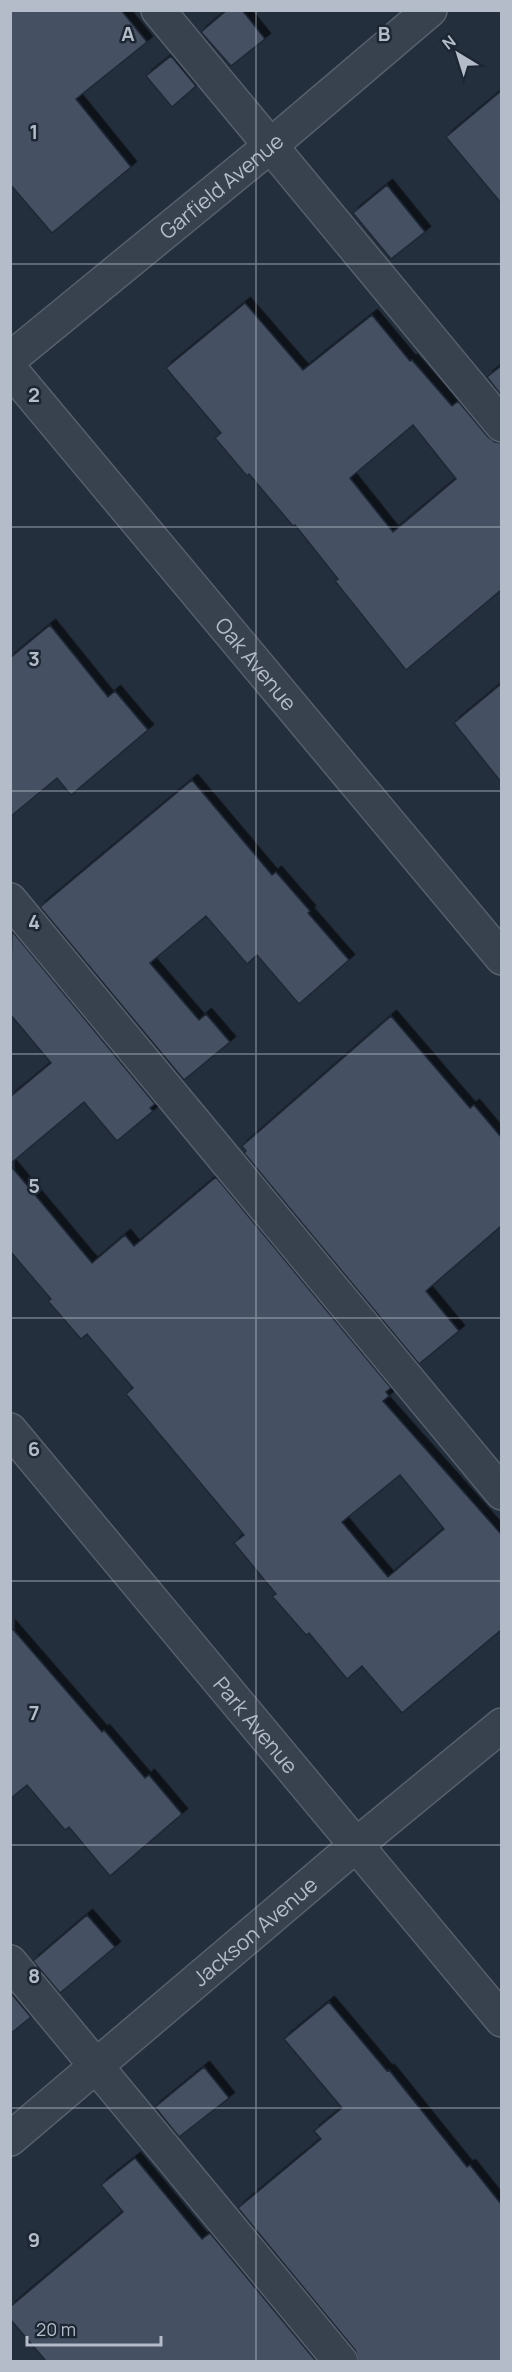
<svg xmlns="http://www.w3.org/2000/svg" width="512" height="2372" font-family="Manrope,sans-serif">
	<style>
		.building { fill: #455162; stroke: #1f2835; stroke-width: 1.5; fill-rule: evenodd; filter: url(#shadow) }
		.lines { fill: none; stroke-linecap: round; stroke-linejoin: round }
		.minor-casing { stroke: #565f6c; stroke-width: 36 }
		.minor { stroke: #38414e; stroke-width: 33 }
		.grid { fill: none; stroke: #b4bcc9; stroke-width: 1.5; stroke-opacity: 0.55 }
		.labels { text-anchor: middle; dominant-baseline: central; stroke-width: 5; stroke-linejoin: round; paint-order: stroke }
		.street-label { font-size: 21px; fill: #b4bcc9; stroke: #1d2633 }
		.grid-label { font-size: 20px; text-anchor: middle; font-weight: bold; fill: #b4bcc9; stroke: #1d2633; stroke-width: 5; stroke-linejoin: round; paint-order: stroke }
	</style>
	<defs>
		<filter id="shadow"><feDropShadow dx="5.5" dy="-5.5" stdDeviation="0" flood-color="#0009"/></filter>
	</defs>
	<rect width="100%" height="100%" fill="#242f3e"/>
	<!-- building -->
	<path class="building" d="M 10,10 L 121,10 L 147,42 L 76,99 L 131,167 L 52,233 L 10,184 Z
		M 227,10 L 242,10 L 265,39 L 231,66 L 201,32 Z
		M 171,56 L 196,86 L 172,107 L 146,76 Z
		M 501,91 L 501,203 L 446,137 Z
		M 387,185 L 425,232 L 391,259 L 353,213 Z
		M 245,303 L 303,370 L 372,315 L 410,361 L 412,360 L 452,406 L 458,401 L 488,437 L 495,442 L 501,443 L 501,590 L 406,670 L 335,581 L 338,579 L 295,525 L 293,526 L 249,474 L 247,476 L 215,438 L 221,433 L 166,368 ZM 413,425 L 456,479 L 393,532 L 350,478 Z
		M 501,366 L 501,395 L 487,377 Z
		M 50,625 L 108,697 L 115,691 L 148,730 L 71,795 L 57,778 L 10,817 L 10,658 Z
		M 501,684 L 501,782 L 454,723 Z
		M 192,780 L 272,875 L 276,872 L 310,911 L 308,913 L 349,960 L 299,1004 L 257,955 L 247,964 L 206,916 L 150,963 L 199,1020 L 206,1014 L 230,1042 L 184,1080 L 40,907 Z
		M 12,931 L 155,1104 L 150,1108 L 153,1111 L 117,1141 L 84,1102 L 10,1164 L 10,1097 L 51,1063 L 10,1014 Z
		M 391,1016 L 470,1108 L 474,1105 L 501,1137 L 501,1226 L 426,1291 L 459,1331 L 419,1364 L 244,1153 L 246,1151 L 242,1146 Z
		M 10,1165 L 92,1263 L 125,1235 L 134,1246 L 216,1177 L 391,1388 L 386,1392 L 389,1396 L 383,1401 L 501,1534 L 501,1630 L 402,1713 L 362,1666 L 347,1679 L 309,1633 L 306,1635 L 272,1596 L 276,1594 L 234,1543 L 244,1535 L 126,1394 L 133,1388 L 87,1334 L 81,1339 L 48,1301 L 51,1299 L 10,1251 ZM 400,1475 L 444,1529 L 388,1577 L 342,1522 Z
		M 10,1626 L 102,1732 L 104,1730 L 145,1778 L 149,1775 L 182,1814 L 110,1876 L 69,1827 L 65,1830 L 27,1785 L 10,1799 Z
		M 87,1915 L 115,1947 L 60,1993 L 33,1961 Z
		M 10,1992 L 31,2017 L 10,2034 Z
		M 329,2002 L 387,2071 L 389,2070 L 467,2167 L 470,2165 L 501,2204 L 501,2361 L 359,2361 L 355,2350 L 238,2208 L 321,2139 L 314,2131 L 342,2108 L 284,2039 Z
		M 204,2067 L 229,2098 L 179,2137 L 155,2107 Z
		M 135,2158 L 202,2239 L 210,2233 L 316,2361 L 46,2361 L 10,2319 L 10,2307 L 123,2212 L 101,2185 Z"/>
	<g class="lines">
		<!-- minor casing -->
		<g class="minor-casing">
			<g id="minor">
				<path d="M 158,10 L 502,425"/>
				<path id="s1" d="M 10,359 L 270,146 L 430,10"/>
				<path id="s2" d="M 10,369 L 502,958"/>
				<path d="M 10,900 L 502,1493"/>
				<path id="s3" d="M 10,1430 L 502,2020"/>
				<path d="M 10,1962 L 341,2362"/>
				<path id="s4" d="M 10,2139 L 355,1846 L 502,1725"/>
			</g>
		</g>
		<!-- minor -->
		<use href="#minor" class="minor"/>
	</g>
	<!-- grid -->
	<path class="grid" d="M 256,10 L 256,2362M 10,264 L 502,264M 10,527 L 502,527M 10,791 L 502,791M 10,1054 L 502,1054M 10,1318 L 502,1318M 10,1581 L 502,1581M 10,1845 L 502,1845M 10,2108 L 502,2108"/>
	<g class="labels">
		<!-- street labels -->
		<g class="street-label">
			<text stroke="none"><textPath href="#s1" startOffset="273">Garfield Avenue</textPath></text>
			<text stroke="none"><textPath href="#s2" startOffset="384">Oak Avenue</textPath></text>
			<text stroke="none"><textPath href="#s3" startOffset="384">Park Avenue</textPath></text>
			<text stroke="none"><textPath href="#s4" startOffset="321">Jackson Avenue</textPath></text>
		</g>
	</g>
	<g class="grid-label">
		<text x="128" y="41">A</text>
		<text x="384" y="41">B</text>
		<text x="34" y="139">1</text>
		<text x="34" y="402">2</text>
		<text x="34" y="666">3</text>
		<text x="34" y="929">4</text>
		<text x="34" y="1193">5</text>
		<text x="34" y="1456">6</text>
		<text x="34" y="1720">7</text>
		<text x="34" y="1983">8</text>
		<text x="34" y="2247">9</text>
	</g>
	<!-- border -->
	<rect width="512" height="2372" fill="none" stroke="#b4bcc9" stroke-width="24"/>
	<!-- north arrow -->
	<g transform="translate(458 54) rotate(322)" stroke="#1d2633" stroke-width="4.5" paint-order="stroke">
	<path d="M0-4.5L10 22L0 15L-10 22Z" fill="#b4bcc9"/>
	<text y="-9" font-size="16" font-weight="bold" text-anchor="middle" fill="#b4bcc9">N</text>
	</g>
	<!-- scale -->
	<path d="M27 2336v9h134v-9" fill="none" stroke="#b4bcc9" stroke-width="3"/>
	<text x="36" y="2336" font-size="18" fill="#b4bcc9" stroke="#1d2633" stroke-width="4.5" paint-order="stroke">20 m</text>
</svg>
